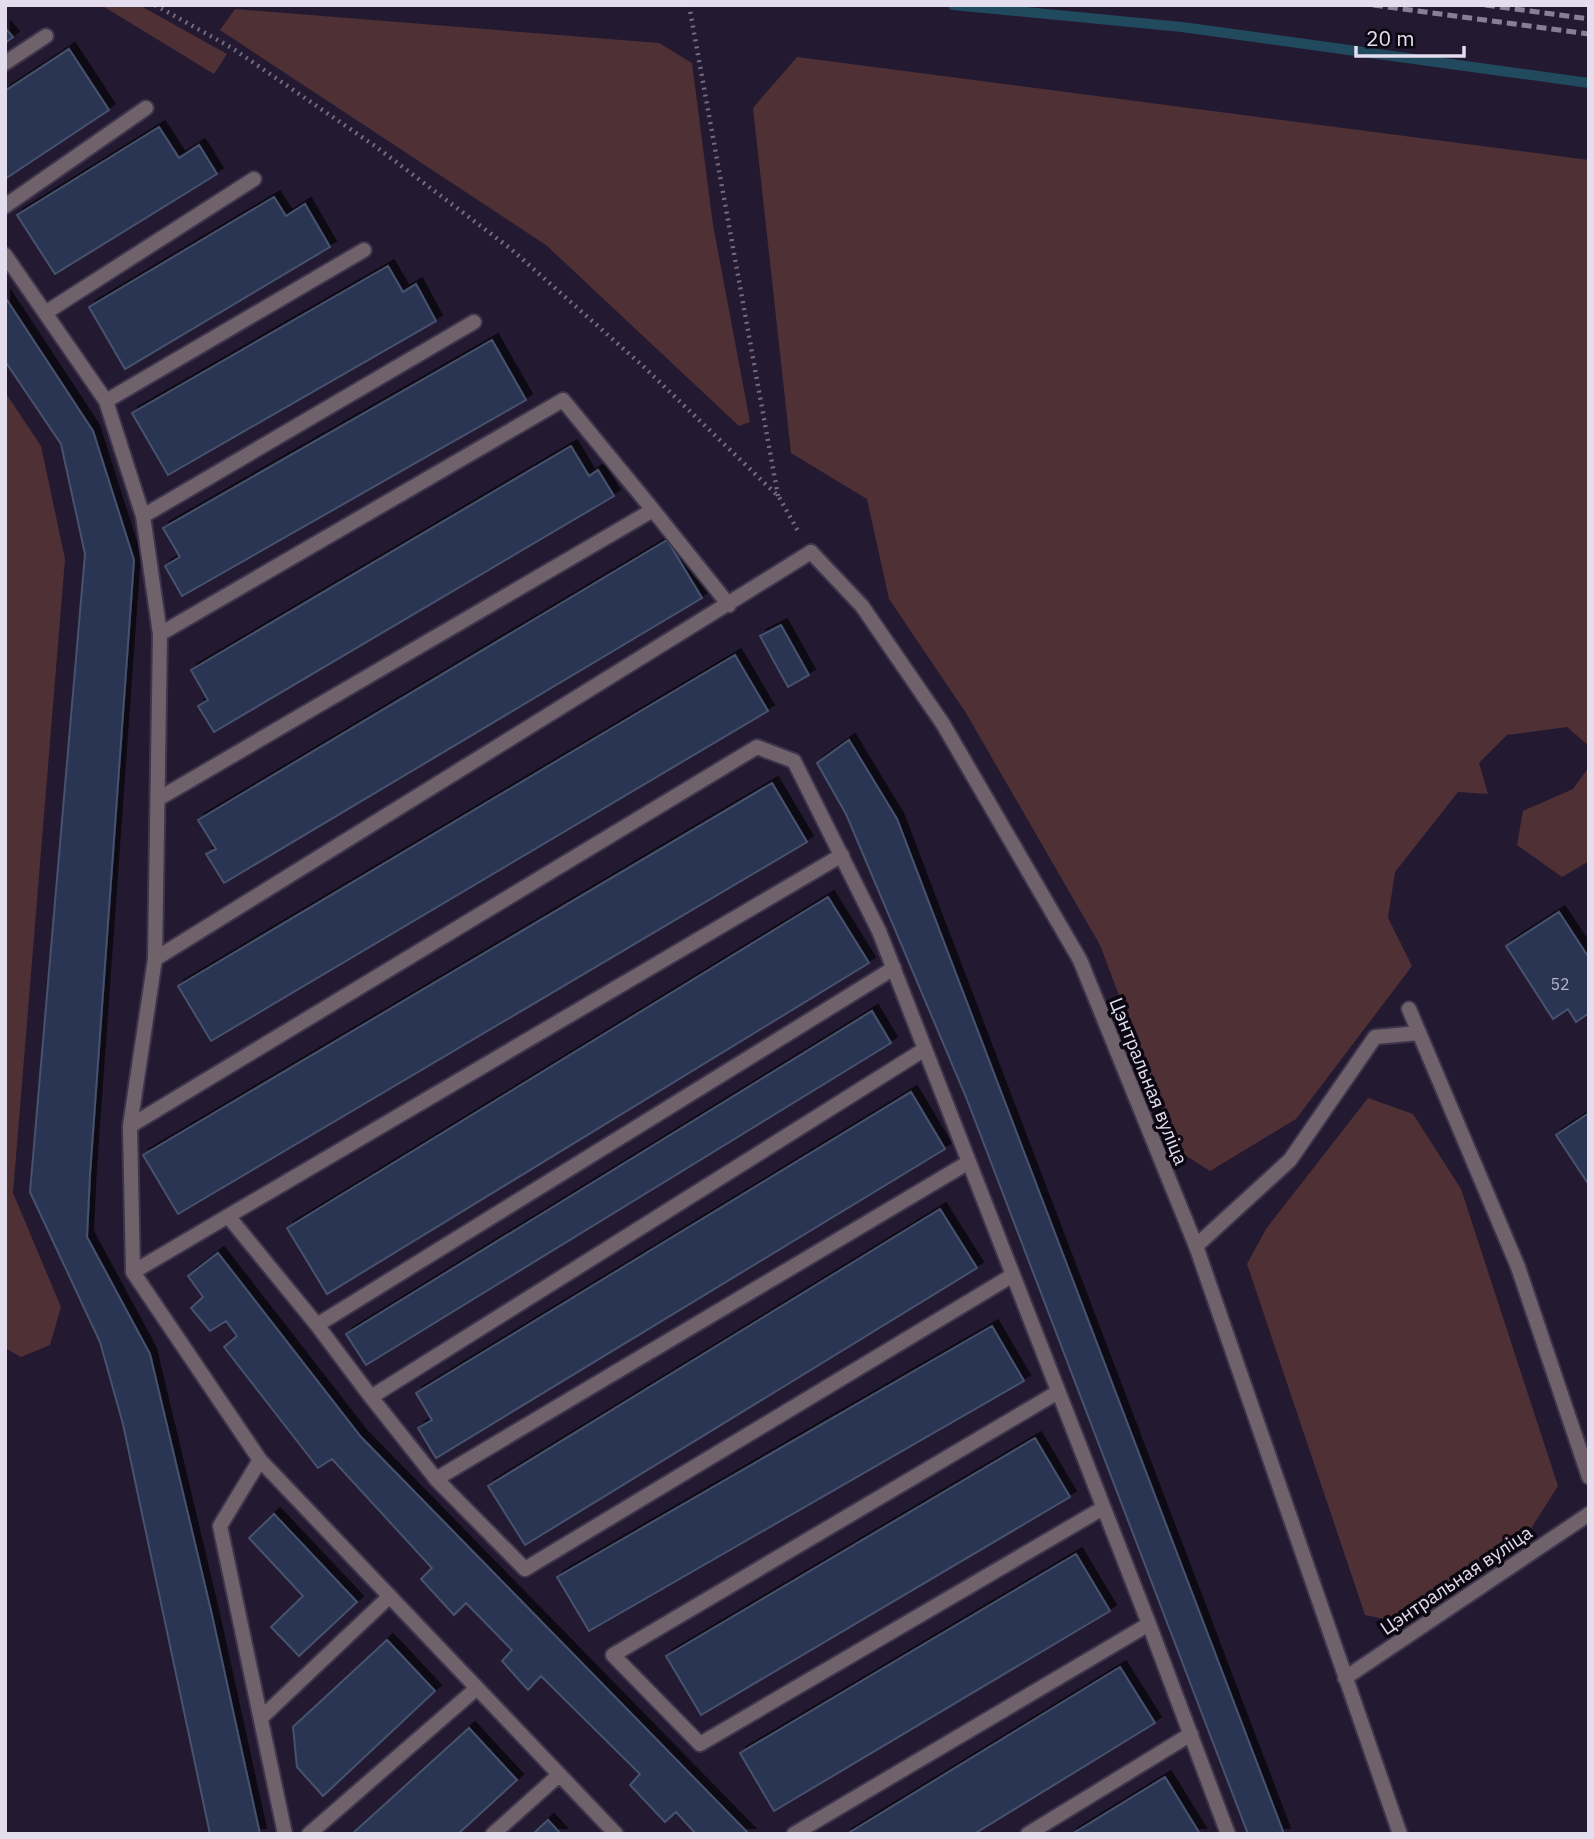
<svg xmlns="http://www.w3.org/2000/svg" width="1594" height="1839" font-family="'IBM Plex Sans',sans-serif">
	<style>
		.green { fill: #4f3035 }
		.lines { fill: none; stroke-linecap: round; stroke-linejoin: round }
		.stream { stroke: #214a5e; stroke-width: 10 }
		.building { fill: #293553; stroke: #47526d; stroke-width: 2; filter: url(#shadow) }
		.lane-casing { stroke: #3e354c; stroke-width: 18 }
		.street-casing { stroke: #3e354c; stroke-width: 18 }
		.path { stroke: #736b80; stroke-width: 4.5; stroke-dasharray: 2 5; stroke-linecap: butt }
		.lane { stroke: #6f626b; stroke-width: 14 }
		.street { stroke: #6f626b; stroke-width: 14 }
		.rail { stroke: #878094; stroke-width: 5; stroke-dasharray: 10 5; stroke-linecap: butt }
		.labels { text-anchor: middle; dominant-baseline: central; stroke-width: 7; stroke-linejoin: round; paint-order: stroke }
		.number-label { font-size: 16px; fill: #b4b3c7 }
		.street-label { font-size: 19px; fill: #e3ddee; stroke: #0b0711 }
	</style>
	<defs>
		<filter id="shadow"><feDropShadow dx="6" dy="-6" stdDeviation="0" flood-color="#0009"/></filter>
	</defs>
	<rect width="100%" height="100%" fill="#231a32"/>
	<!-- green -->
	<path class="green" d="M 101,5 L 139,5 L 227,54 L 214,74 Z
		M 235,9 L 659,43 L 692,63 L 713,225 L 750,422 L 739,426 L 546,245 L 220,30 Z
		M 797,57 L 1589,160 L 1589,746 L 1567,727 L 1507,735 L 1479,763 L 1488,794 L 1458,792 L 1395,872 L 1388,918 L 1412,966 L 1296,1119 L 1210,1171 L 1177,1150 L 1100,945 L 966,713 L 889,599 L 867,499 L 791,453 L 753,108 Z
		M 5,392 L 41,446 L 65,559 L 13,1193 L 61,1307 L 50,1345 L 21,1357 L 5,1348 Z
		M 1589,767 L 1589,861 L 1562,877 L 1517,845 L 1523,811 L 1573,789 Z
		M 1368,1098 L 1413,1114 L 1461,1189 L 1558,1486 L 1523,1541 L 1403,1623 L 1365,1615 L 1247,1264 L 1266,1229 Z"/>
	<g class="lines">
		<!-- stream -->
		<path class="stream" d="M 953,5 L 1182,27 L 1589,83"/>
	</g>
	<!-- building -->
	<path class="building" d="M 5,28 L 13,37 L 5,43 Z
		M 69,49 L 109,110 L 5,179 L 5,91 Z
		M 159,127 L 179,158 L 199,145 L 217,174 L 55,274 L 17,215 Z
		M 274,197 L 286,216 L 305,204 L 330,247 L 125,369 L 89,307 Z
		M 388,266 L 403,292 L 416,284 L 436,321 L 168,475 L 132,413 Z
		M 5,297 L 93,431 L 134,560 L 90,1174 L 87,1237 L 150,1354 L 212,1615 L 260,1834 L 210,1834 L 123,1424 L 100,1342 L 30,1192 L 85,554 L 61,444 L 5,361 Z
		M 492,340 L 526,400 L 182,596 L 165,566 L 180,557 L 163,528 Z
		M 571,446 L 589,476 L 598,470 L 614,496 L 214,732 L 198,706 L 208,700 L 191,670 Z
		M 667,540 L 702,598 L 224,883 L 206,854 L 216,849 L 198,820 Z
		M 781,625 L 809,675 L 788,687 L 760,636 Z
		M 735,655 L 768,711 L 211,1041 L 178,986 Z
		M 849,740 L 897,819 L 1284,1834 L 1248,1834 L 966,1097 L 846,814 L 817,763 Z
		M 772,783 L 807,842 L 178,1214 L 143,1155 Z
		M 828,897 L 869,963 L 327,1294 L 287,1228 Z
		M 1559,912 L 1589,958 L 1589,1013 L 1576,1022 L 1568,1009 L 1553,1019 L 1506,946 Z
		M 872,1011 L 891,1043 L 366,1365 L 346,1334 Z
		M 911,1092 L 945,1149 L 436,1458 L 418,1428 L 432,1420 L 416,1393 Z
		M 1589,1113 L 1589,1185 L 1556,1135 Z
		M 940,1209 L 977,1268 L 525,1545 L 488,1486 Z
		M 218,1253 L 361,1437 L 749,1834 L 696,1834 L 676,1812 L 665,1822 L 630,1785 L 640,1774 L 541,1676 L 528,1690 L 502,1661 L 512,1650 L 466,1603 L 454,1615 L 421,1579 L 432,1568 L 332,1459 L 318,1468 L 224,1347 L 237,1336 L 226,1321 L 210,1331 L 191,1308 L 203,1297 L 188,1276 Z
		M 992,1326 L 1024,1381 L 589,1631 L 557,1577 Z
		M 1035,1438 L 1070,1497 L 701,1715 L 666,1656 Z
		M 274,1514 L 357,1602 L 299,1656 L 271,1627 L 303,1596 L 249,1538 Z
		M 1076,1554 L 1110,1611 L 774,1811 L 740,1753 Z
		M 387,1640 L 435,1691 L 323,1796 L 297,1767 L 293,1727 Z
		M 1120,1667 L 1155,1723 L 974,1834 L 847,1834 Z
		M 469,1728 L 517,1780 L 458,1834 L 352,1834 Z
		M 1165,1777 L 1200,1834 L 1072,1834 Z
		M 548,1820 L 561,1834 L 533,1834 Z"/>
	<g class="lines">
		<!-- lane casing -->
		<g class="lane-casing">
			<path id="lane" d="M 5,63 L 46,36
				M 5,206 L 146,108
				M 5,255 L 106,401 L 143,516 L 160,634 L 155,959 L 130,1126 L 133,1272 L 260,1460 L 616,1834
				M 45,313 L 254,179
				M 106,401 L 364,250
				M 143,516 L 474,322
				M 160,634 L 563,400 L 653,510
				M 158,799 L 653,510 L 729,605
				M 155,959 L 811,552
				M 130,1126 L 757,747 L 794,761 L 879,931 L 1149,1624 L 1228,1834
				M 228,1216 L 317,1325 L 894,968
				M 1196,1246 L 1290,1160 L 1375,1037 L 1419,1033
				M 133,1272 L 842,855
				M 317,1325 L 371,1397 L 925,1049
				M 1058,1392 L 613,1655 L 700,1744 L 1103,1508
				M 371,1397 L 436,1479 L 969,1162
				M 260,1460 L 220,1526 L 285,1834
				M 436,1479 L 525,1569 L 1013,1275
				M 261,1718 L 390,1596
				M 309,1834 L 477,1688
				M 493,1834 L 559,1775
				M 794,1834 L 1149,1624
				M 1028,1834 L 1191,1734"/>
		</g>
		<!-- street casing -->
		<g class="street-casing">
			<path id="street" d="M 811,552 L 862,606 L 943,724 L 1080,960 L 1196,1246 L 1400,1834
				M 1409,1009 L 1518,1267 L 1589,1477
				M 1345,1678 L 1589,1514"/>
		</g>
		<!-- path -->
		<path class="path" d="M 155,5 L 232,48 L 375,146 L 511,249 L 644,367 L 779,497 L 798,531
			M 689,5 L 778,496"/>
		<!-- lane -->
		<use href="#lane" class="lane"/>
		<!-- street -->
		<use href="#street" class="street"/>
		<!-- rail -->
		<path class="rail" d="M 1373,5 L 1589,34
			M 1485,5 L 1589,19"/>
	</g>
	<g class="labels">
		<!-- number labels -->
		<g class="number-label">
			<text x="1560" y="984">52</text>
		</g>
		<!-- street labels -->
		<g class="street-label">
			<text transform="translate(1149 1081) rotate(68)">Цэнтральная вуліца</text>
			<text transform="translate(1456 1580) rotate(-34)">Цэнтральная вуліца</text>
		</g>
	</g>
	<!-- border -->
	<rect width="1594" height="1839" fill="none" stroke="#e3ddee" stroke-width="14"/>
	<!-- scale -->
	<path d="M1356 46v10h108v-10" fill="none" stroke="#e3ddee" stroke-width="3.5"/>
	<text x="1366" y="46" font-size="21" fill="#e3ddee" stroke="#0b0711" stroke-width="5" paint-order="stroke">20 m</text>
</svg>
